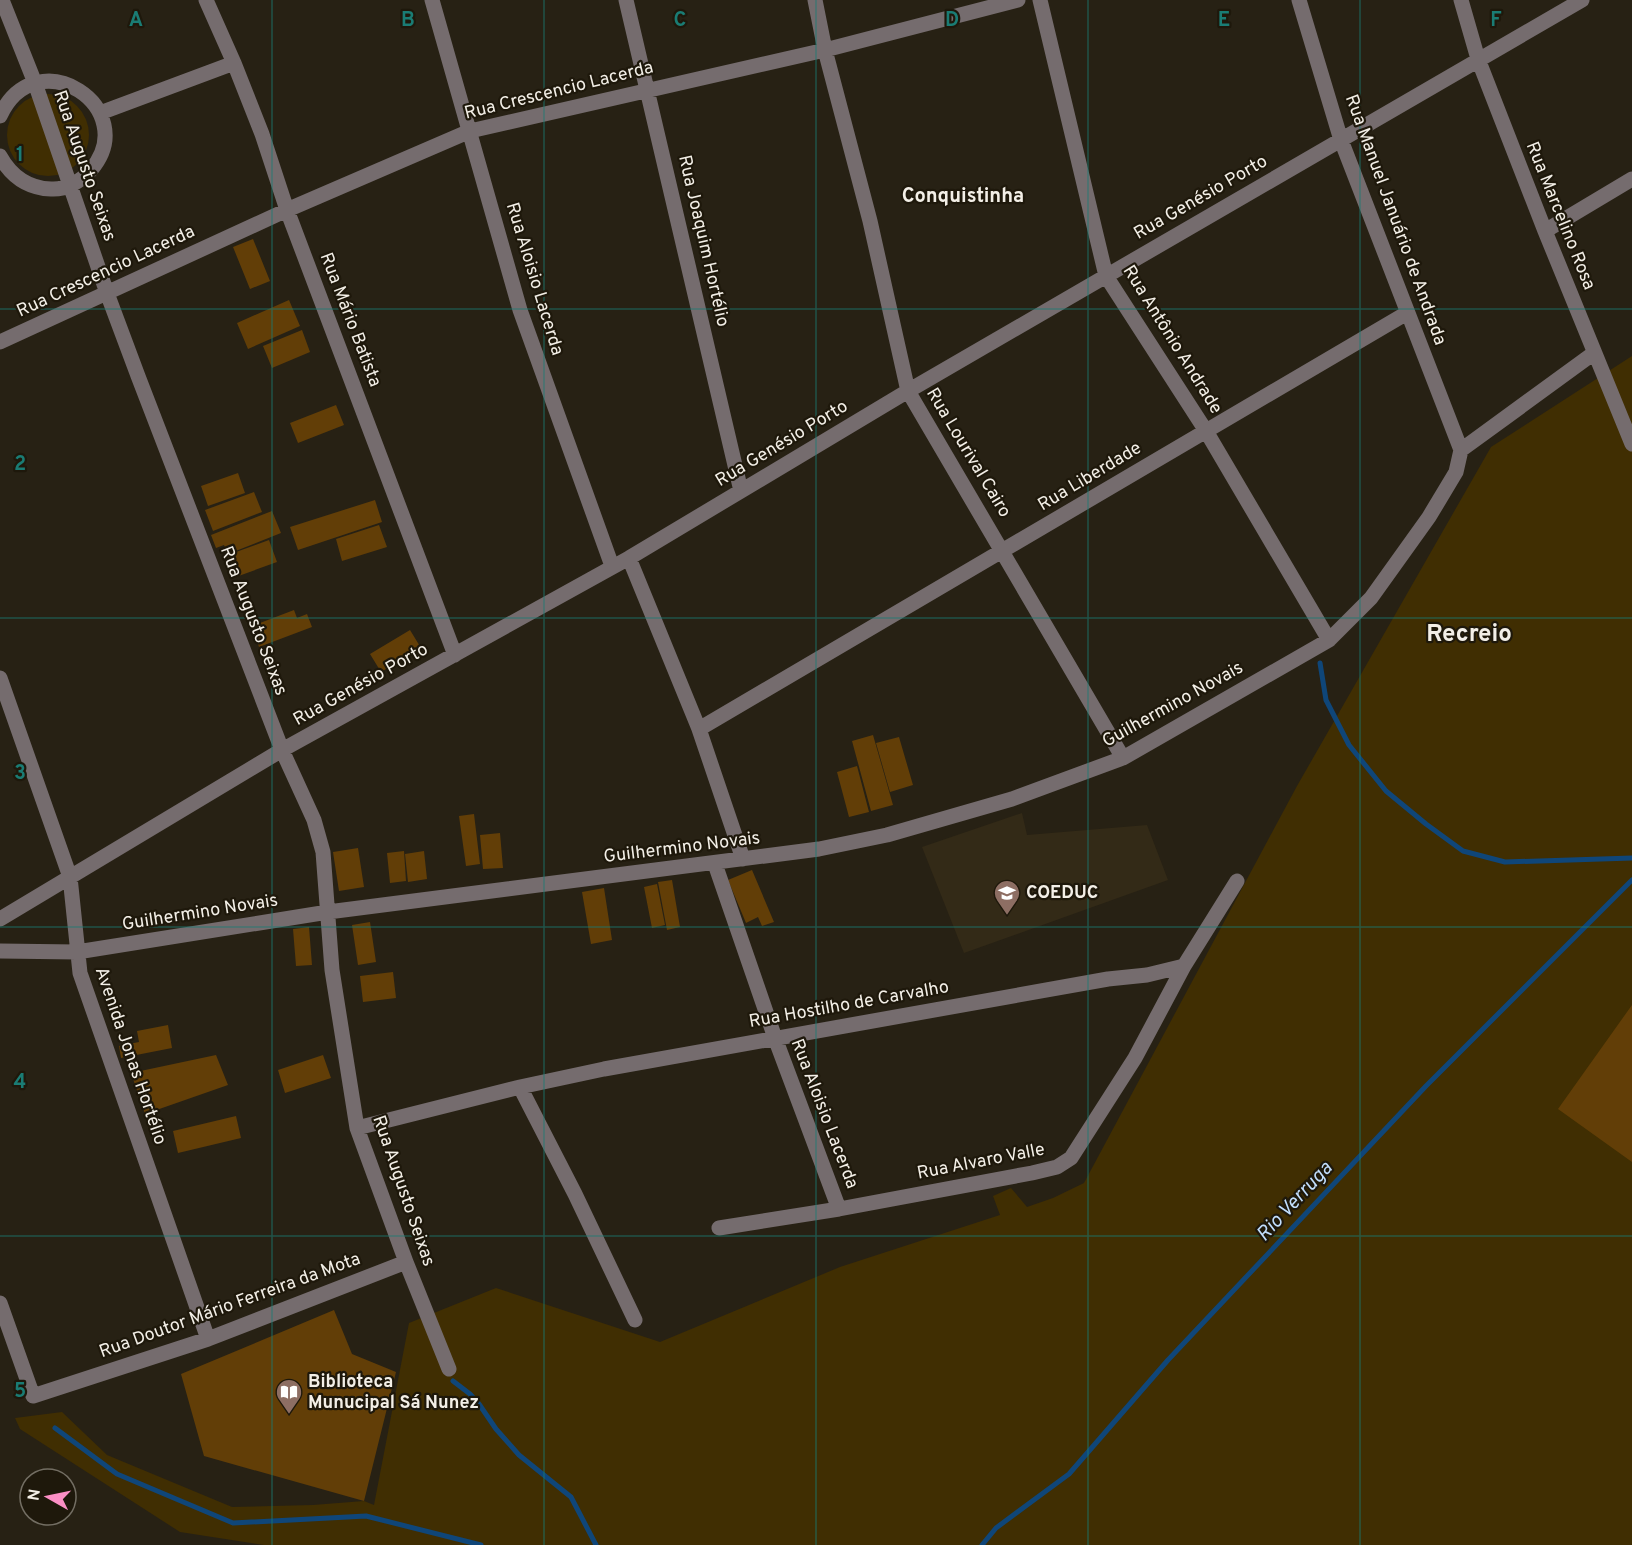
<svg xmlns="http://www.w3.org/2000/svg" width="1632" height="1545" font-family="Overpass,sans-serif">
	<style>
		.built { fill: #332a17 }
		.green { fill: #402e02 }
		.lines { fill: none; stroke-linecap: round; stroke-linejoin: round }
		.stream { stroke: #0f4679; stroke-width: 5 }
		.building { fill: #623e07 }
		.minor { stroke: #756c6e; stroke-width: 15 }
		.grid { fill: none; stroke: #1a7c74; stroke-width: 1.5; stroke-opacity: 0.55 }
		.labels { text-anchor: middle; dominant-baseline: central; stroke-width: 4.5; stroke-linejoin: round; paint-order: stroke }
		.street-label { font-size: 18px; fill: #f3efe7; stroke: #1e180b }
		.poi-label { font-size: 18px; font-weight: bold; fill: #f3efe7; stroke: #1e180b; text-anchor: start }
		.neighbourhood-label { font-size: 20px; font-weight: bold; fill: #f3efe7; stroke: #1e180b }
		.water-label { font-size: 20px; font-style: italic; fill: #c1ddfc; stroke: #1e180b }
		.district-label { font-size: 24px; font-weight: bold; fill: #f3efe7; stroke: #1e180b }
		.grid-label { font-size: 20px; text-anchor: middle; font-weight: bold; fill: #1a7c74; stroke: #1e180b; stroke-width: 4.5; stroke-linejoin: round; paint-order: stroke }
	</style>
	<rect width="100%" height="100%" fill="#272114"/>
	<!-- built -->
	<path class="built" d="M 1022,813 L 1027,835 L 1147,825 L 1168,880 L 964,953 L 922,847 Z"/>
	<!-- green -->
	<path class="green" d="M7 135a41 41 0 1 1 82 0a41 41 0 1 1-82 0Z
		M 1632,356 L 1632,1545 L 264,1545 L 180,1532 L 20,1429 L 15,1418 L 62,1412 L 107,1455 L 232,1507 L 313,1505 L 364,1501 L 374,1505 L 409,1323 L 496,1288 L 660,1342 L 840,1267 L 1000,1215 L 993,1196 L 1011,1188 L 1027,1207 L 1053,1198 L 1084,1183 L 1297,786 L 1491,447 Z"/>
	<g class="lines">
		<!-- stream -->
		<path class="stream" d="M 1320,663 L 1326,700 L 1349,745 L 1386,791 L 1426,824 L 1463,851 L 1505,862 L 1632,858
			M 453,1381 L 470,1394 L 479,1404 L 496,1429 L 519,1455 L 571,1497 L 596,1545
			M 55,1428 L 117,1474 L 233,1523 L 366,1516 L 481,1545
			M 982,1545 L 996,1528 L 1069,1474 L 1168,1360 L 1426,1086 L 1632,880"/>
	</g>
	<!-- building -->
	<path class="building" d="M 253,239 L 270,281 L 250,289 L 233,247 Z
		M 289,300 L 300,326 L 248,349 L 237,323 Z
		M 302,330 L 310,352 L 272,368 L 263,346 Z
		M 336,405 L 344,425 L 298,443 L 290,423 Z
		M 238,473 L 245,493 L 208,506 L 201,486 Z
		M 254,492 L 262,512 L 213,531 L 205,510 Z
		M 375,500 L 382,522 L 298,550 L 290,527 Z
		M 272,511 L 281,533 L 228,554 L 224,545 L 216,548 L 211,535 Z
		M 379,525 L 387,547 L 342,561 L 336,539 Z
		M 269,540 L 277,562 L 233,578 L 225,556 Z
		M 294,610 L 297,618 L 307,614 L 312,627 L 259,647 L 252,626 Z
		M 410,630 L 421,648 L 381,672 L 370,654 Z
		M 873,735 L 893,805 L 871,811 L 852,741 Z
		M 899,737 L 913,785 L 890,792 L 876,743 Z
		M 857,766 L 869,812 L 849,817 L 837,772 Z
		M 474,814 L 480,864 L 466,866 L 459,816 Z
		M 500,833 L 503,868 L 483,869 L 480,835 Z
		M 358,848 L 364,887 L 339,891 L 333,852 Z
		M 404,851 L 406,881 L 390,883 L 387,853 Z
		M 424,851 L 427,879 L 408,882 L 405,854 Z
		M 752,870 L 774,922 L 762,926 L 758,917 L 746,923 L 728,880 Z
		M 672,880 L 680,927 L 667,930 L 658,882 Z
		M 657,884 L 665,925 L 652,928 L 644,887 Z
		M 604,888 L 612,940 L 591,944 L 582,892 Z
		M 370,922 L 376,962 L 358,965 L 352,925 Z
		M 309,927 L 312,965 L 296,966 L 293,929 Z
		M 393,972 L 396,998 L 363,1002 L 360,976 Z
		M 1632,1005 L 1632,1162 L 1558,1109 Z
		M 168,1025 L 172,1048 L 121,1058 L 119,1046 L 139,1042 L 137,1031 Z
		M 216,1055 L 228,1085 L 145,1114 L 131,1073 Z
		M 323,1055 L 331,1078 L 285,1093 L 278,1070 Z
		M 236,1116 L 241,1138 L 178,1153 L 173,1131 Z
		M 334,1310 L 352,1354 L 396,1372 L 364,1501 L 204,1456 L 181,1374 Z"/>
	<g class="lines">
		<!-- minor -->
		<path class="minor" d="M 2,0 L 35,83 L 107,293 L 138,376 L 282,750 L 314,820 L 323,852 L 332,970 L 357,1128 L 406,1262 L 449,1369
			M 206,0 L 234,63 L 262,134 L 287,210 L 455,655
			M 432,0 L 520,310 L 612,566
			M 626,0 L 741,491
			M 815,0 L 825,50 L 870,221 L 908,391 L 1123,758
			M 1040,0 L 1106,276 L 1206,431 L 1329,640
			M 1299,0 L 1341,140 L 1461,450
			M 1461,0 L 1478,59 L 1545,231 L 1632,444
			M 100,113 L 234,63
			M 0,116 C 37,37 143,109 91,170 C 81,181 66,190 51,189 C 27,188 11,176 0,156
			M 1545,231 L 1632,179
			M 0,342 L 287,210 L 470,131 L 825,50 L 1018,0
			M 629,558 L 699,729 L 743,859
			M 0,678 L 70,877 L 80,973 L 208,1339
			M 699,729 L 1407,313
			M 715,864 L 775,1038 L 839,1209
			M 0,919 L 282,750 L 629,558 L 908,391 L 1582,0
			M 0,951 L 77,952 L 328,912 L 819,849 L 887,835 L 1012,799 L 1123,758 L 1329,640 L 1371,598 L 1429,517 L 1456,472 L 1461,450 L 1594,353
			M 520,1087 L 575,1194 L 635,1320
			M 357,1128 L 520,1087 L 604,1069 L 1108,979 L 1147,975 L 1184,966
			M 719,1228 L 839,1209 L 1032,1173 L 1057,1167 L 1071,1158 L 1135,1058 L 1184,966 L 1237,881
			M 0,1303 L 33,1396 L 208,1339 L 406,1262"/>
	</g>
	<!-- grid -->
	<path class="grid" d="M 272,0 L 272,1545M 544,0 L 544,1545M 816,0 L 816,1545M 1088,0 L 1088,1545M 1360,0 L 1360,1545M 0,309 L 1632,309M 0,618 L 1632,618M 0,927 L 1632,927M 0,1236 L 1632,1236"/>
	<!-- icons -->
	<defs>
		<g id="school-pin" transform="scale(1.35)"><path d="M0 17L-7.5 6A9.5 9.5 0 1 1 7.5 6Z" fill="#8d6e63" stroke="#1e180b"/><path d="M0-5L7-2L0 1L-7-2ZM-4 1L0 2.5L4 1V4Q0 6-4 4Z" fill="#fff"/></g>
		<g id="library-pin" transform="scale(1.35)"><path d="M0 17L-7.5 6A9.5 9.5 0 1 1 7.5 6Z" fill="#8d6e63" stroke="#1e180b"/><path d="M-6-4Q-3-5.5-.7-3.5V5Q-3 3-6 4ZM6-4Q3-5.5 .7-3.5V5Q3 3 6 4Z" fill="#fff"/></g>
	</defs>
	<g fill-rule="evenodd">
		<use href="#school-pin" x="1007" y="893"/>
		<use href="#library-pin" x="289" y="1392"/>
	</g>
	<g class="labels">
		<!-- street labels -->
		<g class="street-label">
			<text transform="translate(559 91) rotate(-14)">Rua Crescencio Lacerda</text>
			<text transform="translate(84 166) rotate(71)">Rua Augusto Seixas</text>
			<text transform="translate(1201 198) rotate(-30)">Rua Genésio Porto</text>
			<text transform="translate(1560 216) rotate(68)">Rua Marcelino Rosa</text>
			<text transform="translate(1395 220) rotate(70)">Rua Manuel Januário de Andrada</text>
			<text transform="translate(703 241) rotate(77)">Rua Joaquim Hortélio</text>
			<text transform="translate(106 272) rotate(-25)">Rua Crescencio Lacerda</text>
			<text transform="translate(534 279) rotate(73)">Rua Aloisio Lacerda</text>
			<text transform="translate(350 320) rotate(69)">Rua Mário Batista</text>
			<text transform="translate(1172 340) rotate(58)">Rua Antônio Andrade</text>
			<text transform="translate(782 444) rotate(-31)">Rua Genésio Porto</text>
			<text transform="translate(968 453) rotate(59)">Rua Lourival Cairo</text>
			<text transform="translate(1090 477) rotate(-31)">Rua Liberdade</text>
			<text transform="translate(253 621) rotate(69)">Rua Augusto Seixas</text>
			<text transform="translate(361 685) rotate(-29)">Rua Genésio Porto</text>
			<text transform="translate(1173 705) rotate(-29)">Guilhermino Novais</text>
			<text transform="translate(682 848) rotate(-7)">Guilhermino Novais</text>
			<text transform="translate(200 913) rotate(-9)">Guilhermino Novais</text>
			<text transform="translate(849 1005) rotate(-10)">Rua Hostilho de Carvalho</text>
			<text transform="translate(130 1056) rotate(71)">Avenida Jonas Hortélio</text>
			<text transform="translate(824 1114) rotate(69)">Rua Aloisio Lacerda</text>
			<text transform="translate(981 1162) rotate(-11)">Rua Alvaro Valle</text>
			<text transform="translate(403 1191) rotate(71)">Rua Augusto Seixas</text>
			<text transform="translate(230 1306) rotate(-20)">Rua Doutor Mário Ferreira da Mota</text>
		</g>
		<!-- poi labels -->
		<g class="poi-label">
			<text x="1026" y="893">COEDUC</text>
			<text x="308" y="1382">Biblioteca<tspan x="308" dy="21">Munucipal Sá Nunez</tspan></text>
		</g>
		<!-- neighbourhood labels -->
		<g class="neighbourhood-label">
			<text x="963" y="197">Conquistinha</text>
		</g>
		<!-- water labels -->
		<g class="water-label">
			<text transform="translate(1295 1202) rotate(-47)">Rio Verruga</text>
		</g>
		<!-- district labels -->
		<g class="district-label">
			<text x="1469" y="635">Recreio</text>
		</g>
	</g>
	<g class="grid-label">
		<text x="136" y="26">A</text>
		<text x="408" y="26">B</text>
		<text x="680" y="26">C</text>
		<text x="952" y="26">D</text>
		<text x="1224" y="26">E</text>
		<text x="1496" y="26">F</text>
		<text x="20" y="161">1</text>
		<text x="20" y="470">2</text>
		<text x="20" y="779">3</text>
		<text x="20" y="1088">4</text>
		<text x="20" y="1397">5</text>
	</g>
	<!-- north arrow -->
	<g transform="translate(48 1497) rotate(279)"><circle r="28" fill="#1e180b" stroke="#736e63" stroke-width="1.5"/>
	<path d="M0-4.5L10 22L0 15L-10 22Z" fill="#fb8fc5"/>
	<text y="-9" font-size="16" font-weight="bold" text-anchor="middle" fill="#f3efe7">N</text>
	</g>
</svg>
